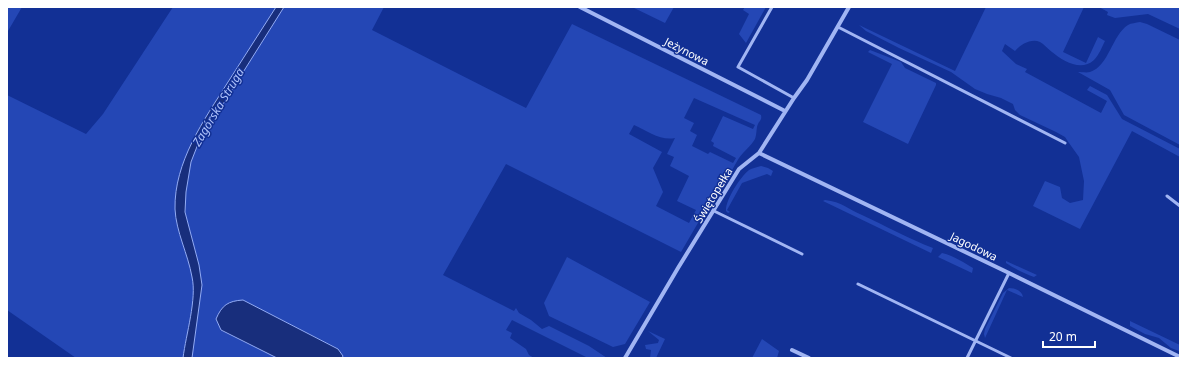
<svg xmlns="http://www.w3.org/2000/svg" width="1187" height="365" font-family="'Noto Sans',sans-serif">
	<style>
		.green { fill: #2447b5; fill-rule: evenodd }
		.water { fill: #182e7c; stroke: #93acf6 }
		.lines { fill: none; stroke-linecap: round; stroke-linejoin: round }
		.lane { stroke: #a1b5f3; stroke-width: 3 }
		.street { stroke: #a1b5f3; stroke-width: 4 }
		.labels { text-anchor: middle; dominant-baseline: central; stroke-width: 3; stroke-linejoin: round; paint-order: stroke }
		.street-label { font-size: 11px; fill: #fff; stroke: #123095 }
		.water-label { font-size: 12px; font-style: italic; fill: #adc0fa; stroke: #123095 }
	</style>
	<rect width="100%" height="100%" fill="#123095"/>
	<!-- green -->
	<path class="green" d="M 7,7 L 22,7 L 8,31 L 7,28 Z
		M 173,7 L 276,7 L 180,174 C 177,190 174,204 176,220 C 179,240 190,259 193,279 C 195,300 187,336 183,358 L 76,358 L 7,310 L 7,95 L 86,134 L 103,114 Z
		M 284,7 L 384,7 L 372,30 L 526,108 L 572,24 L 761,115 C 762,120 760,120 758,124 C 756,128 757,134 755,139 C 751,146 744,151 739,158 C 733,167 718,201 709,204 L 681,252 L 506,164 L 443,275 L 514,311 L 516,308 L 519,313 L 531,320 L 542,329 L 549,326 L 589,346 L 607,358 L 588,358 L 512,320 L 506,330 L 512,333 L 510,338 L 526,349 L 529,355 L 534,358 L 342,358 L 343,356 L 337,348 L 243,300 L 220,330 L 277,358 L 192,358 L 202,285 L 199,265 L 185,212 L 186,192 L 191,162 L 198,144 ZM 694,98 L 755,125 L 753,129 L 723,116 L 711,141 L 714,143 L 713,146 L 736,158 L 733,163 L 710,152 L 708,154 L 692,146 L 697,135 L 690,131 L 694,123 L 684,118 ZM 634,125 C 647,131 661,141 675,138 L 667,154 L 674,157 L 670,166 L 689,176 L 677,201 L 696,210 L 689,223 L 656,206 L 663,192 L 653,168 L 662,152 L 629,134 Z
		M 632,7 L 674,7 L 665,23 Z
		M 745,7 L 766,7 L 746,43 L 739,34 L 749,14 L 743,10 Z
		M 986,7 L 1084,7 L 1063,52 L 1086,63 L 1098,37 L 1105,41 C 1102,47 1099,55 1094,60 C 1081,72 1063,61 1052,52 C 1048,49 1044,44 1040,42 C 1031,38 1020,45 1015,51 L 1005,44 L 1002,51 L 1016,64 L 1027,69 L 1025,72 L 1101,113 L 1107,101 L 1087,90 L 1090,86 L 1107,95 L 1122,119 L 1180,149 L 1180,157 L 1132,131 L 1080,229 L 1033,206 L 1045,181 L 1060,187 L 1062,198 L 1070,203 L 1083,200 L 1084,181 L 1079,157 L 1069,143 L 1065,137 L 1056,132 L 1020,115 L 1015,110 L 1013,104 L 1001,98 L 987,94 L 975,89 L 951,72 L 899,48 L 866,31 L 859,25 L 955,71 Z
		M 1099,7 L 1180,7 L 1180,29 L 1148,14 L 1115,18 L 1107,15 L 1108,12 Z
		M 1140,22 L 1147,24 L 1180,40 L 1180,145 L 1124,115 L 1110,90 L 1078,72 C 1081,72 1087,73 1090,72 C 1109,66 1112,35 1128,25 C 1131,23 1136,23 1140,22 Z
		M 870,50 L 901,62 L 905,68 L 936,83 L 936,85 L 908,144 L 863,122 L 892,64 L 868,52 Z
		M 761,166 L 768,168 L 773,171 L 771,176 L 767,174 L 742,183 L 727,210 L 730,212 L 728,213 L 726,211 C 725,201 740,177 749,170 C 752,168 758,167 761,166 Z
		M 825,200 C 842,202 848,209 862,215 C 886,226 909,239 933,248 L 931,253 L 823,201 Z
		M 942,253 C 954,256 963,262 973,268 L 972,273 L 938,257 Z
		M 567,257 L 650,302 L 625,344 L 613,347 L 549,316 L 544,303 Z
		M 1006,261 L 1037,275 L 1034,277 C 1024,273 1015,269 1006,263 Z
		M 1009,288 C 1015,288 1022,291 1023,297 L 1007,290 L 985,338 L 984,334 L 985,329 L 1003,293 Z
		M 1130,321 L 1180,345 L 1179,351 L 1171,348 L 1159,338 L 1145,334 L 1130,326 Z
		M 648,331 L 665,339 L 656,358 L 650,358 L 651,350 L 646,349 L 645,345 L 658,343 L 659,340 Z
		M 762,339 L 779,351 L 777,358 L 752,358 Z"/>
	<!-- water -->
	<path class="water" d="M 276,7 L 284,7 L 198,144 L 191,162 L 186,192 L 185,212 L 199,265 L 202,285 L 192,358 L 183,358 C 186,334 197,299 192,277 C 188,254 176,232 175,209 C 174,162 204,120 228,82 C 244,57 260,32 276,7 Z
		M 243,300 L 338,349 L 343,356 L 342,358 L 277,358 L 221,330 L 216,319 C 222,305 228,301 243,300 Z"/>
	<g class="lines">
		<!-- lane -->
		<path class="lane" d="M 772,7 L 738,67 L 794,98
			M 838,27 L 1065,143
			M 1167,196 L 1180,206
			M 714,211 L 802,254
			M 858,284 L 1011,358
			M 967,358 L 1009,273"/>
		<!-- street -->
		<path class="street" d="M 580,7 L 785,111
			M 759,153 L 1009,273 L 1180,357
			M 792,350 L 809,358
			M 625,358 L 678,268 L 739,169 L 759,153 L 794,98 L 807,80 L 849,7"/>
	</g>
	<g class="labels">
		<!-- street labels -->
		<g class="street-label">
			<text transform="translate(687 51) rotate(27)">Jeżynowa</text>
			<text transform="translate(713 195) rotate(-59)">Świętopełka</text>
			<text transform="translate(974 246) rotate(26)">Jagodowa</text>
		</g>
		<!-- water labels -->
		<g class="water-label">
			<text transform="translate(218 107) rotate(-59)">Zagórska Struga</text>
		</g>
	</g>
	<!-- border -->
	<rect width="1187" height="365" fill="none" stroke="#ffffff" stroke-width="16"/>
	<!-- scale -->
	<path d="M1043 341v6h52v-6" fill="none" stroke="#ffffff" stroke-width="2"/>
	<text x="1049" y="341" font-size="12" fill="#ffffff" stroke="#123095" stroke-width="3" paint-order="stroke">20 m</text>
</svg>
